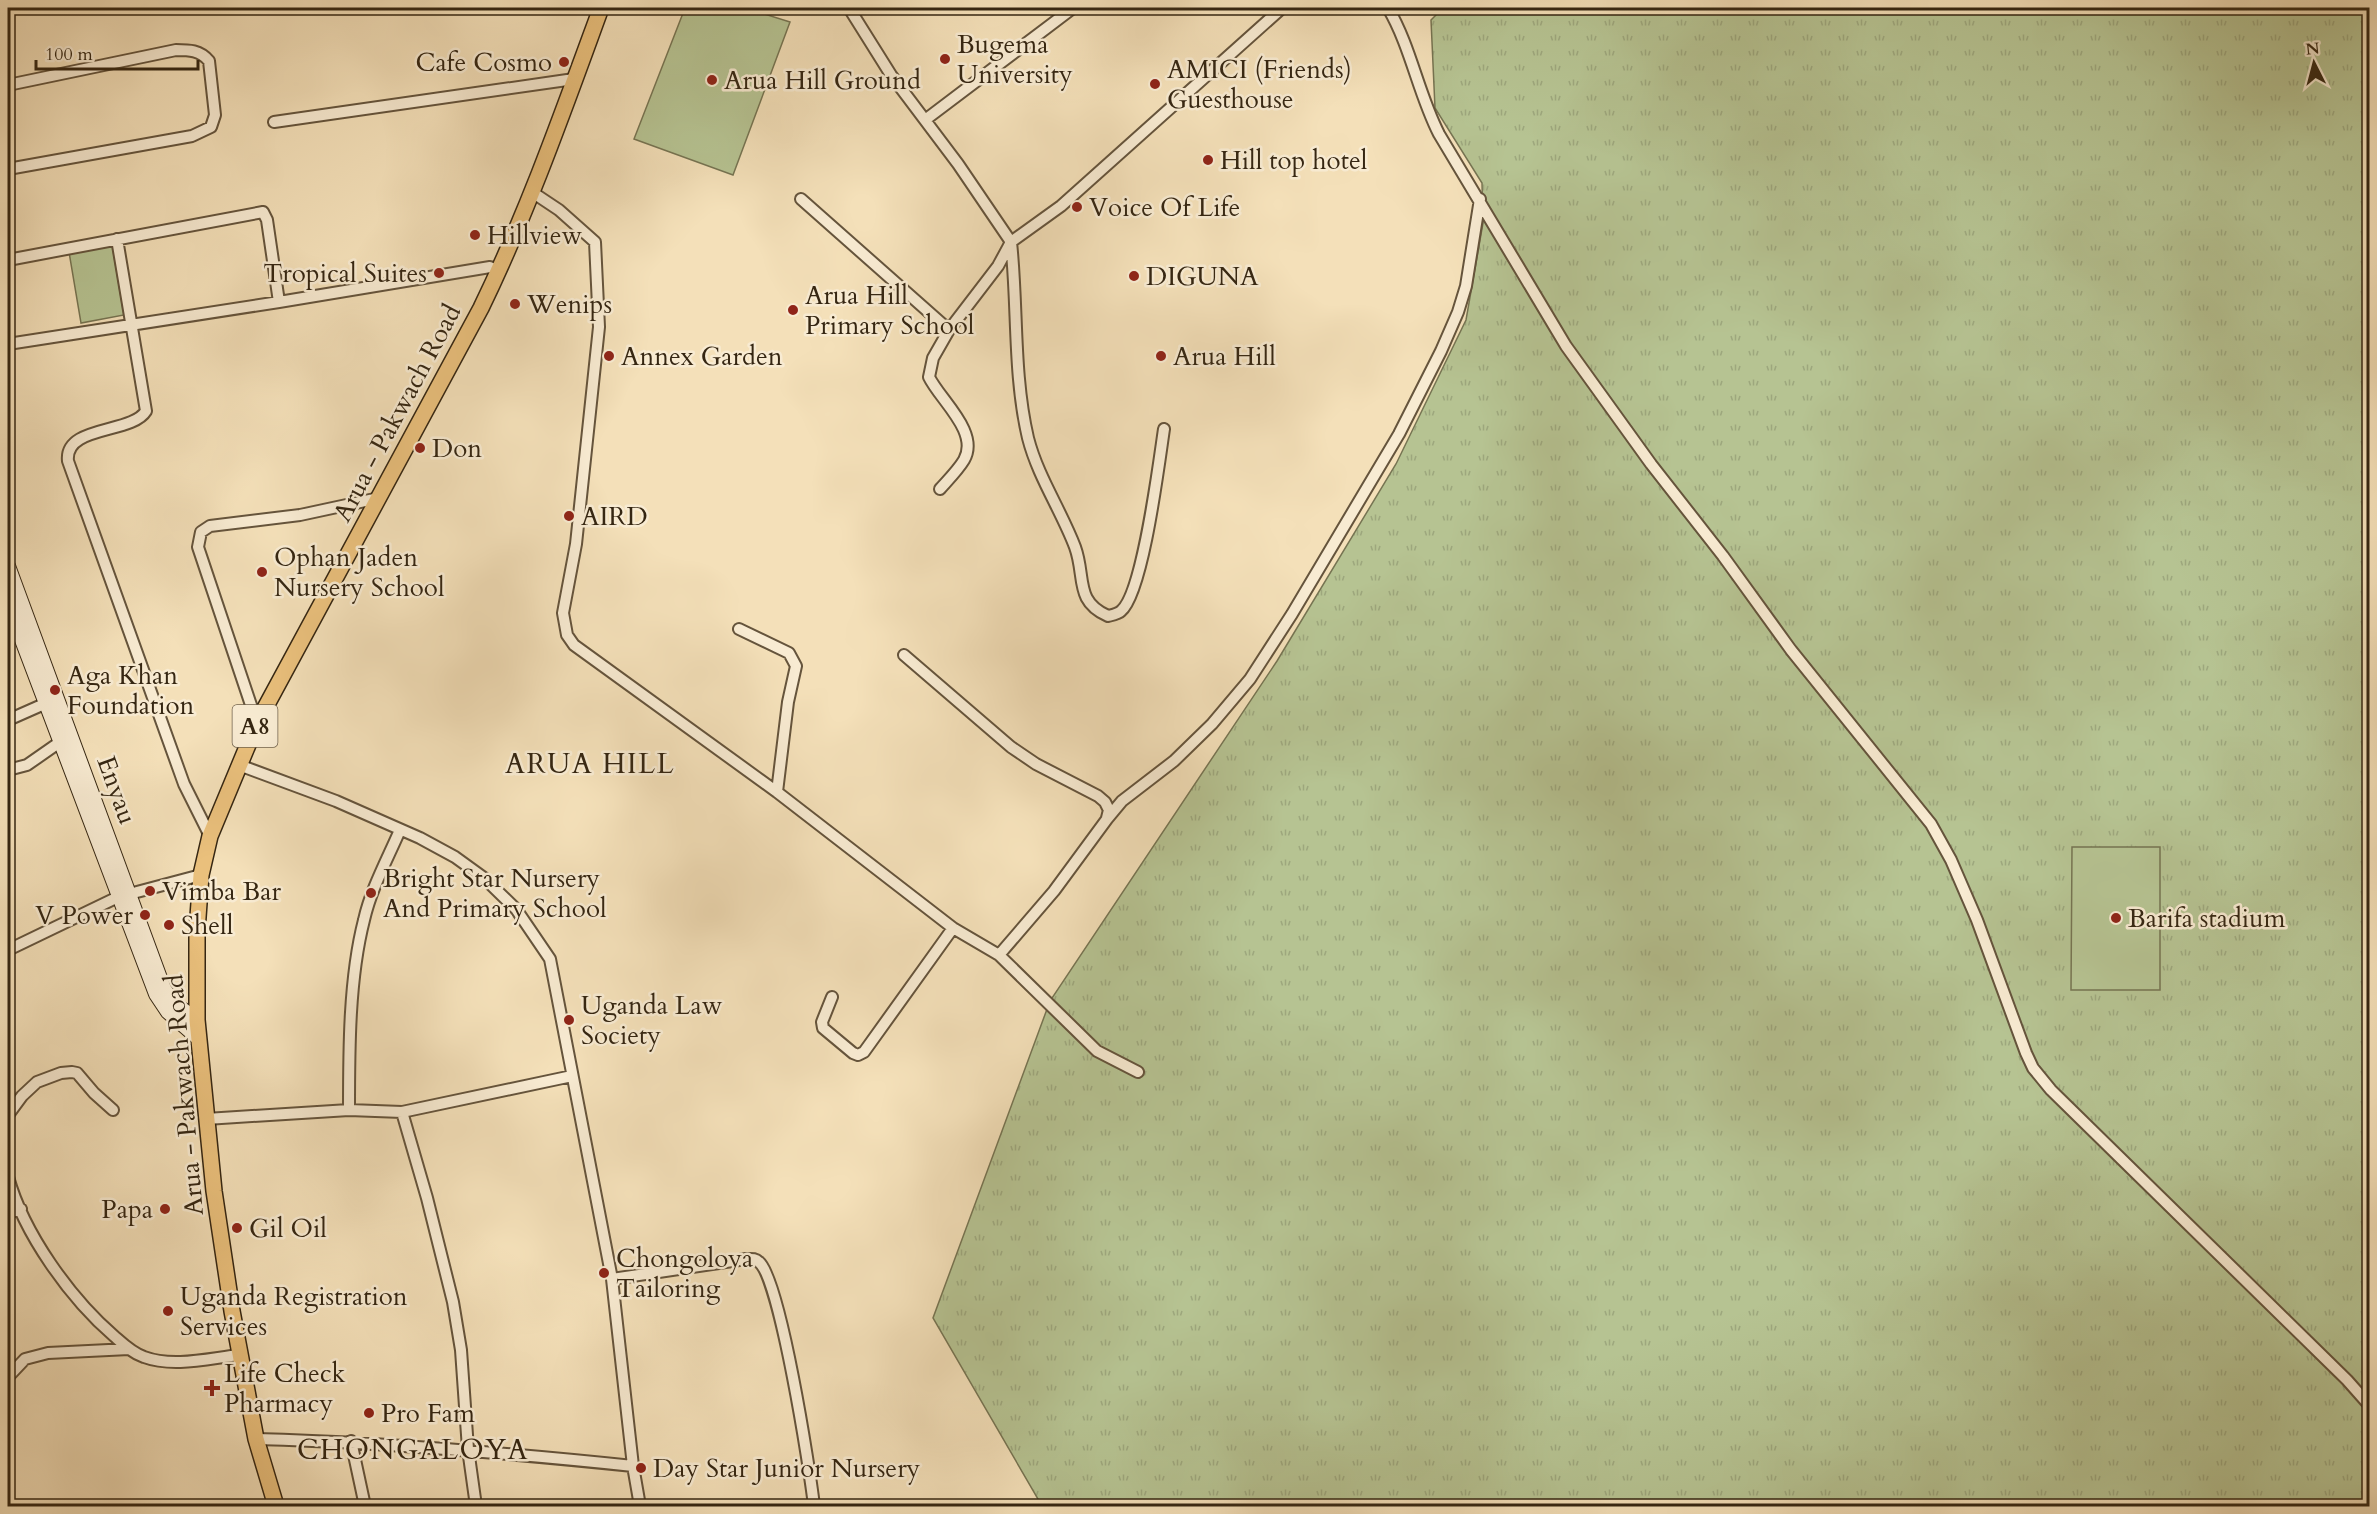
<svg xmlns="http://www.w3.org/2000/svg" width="2377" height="1514" font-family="Cardo,serif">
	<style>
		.grass { fill: url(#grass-tufts); stroke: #767452; stroke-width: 1.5 }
		.pitch { fill: #b6c392; stroke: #767452; stroke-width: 1.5 }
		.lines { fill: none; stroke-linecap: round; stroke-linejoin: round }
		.street-casing { stroke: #65543c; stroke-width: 14 }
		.secondary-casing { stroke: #352612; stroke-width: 16 }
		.primary-casing { stroke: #352612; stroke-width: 18 }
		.street { stroke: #f8ebd2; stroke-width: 10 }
		.secondary { stroke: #f8ebd2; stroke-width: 14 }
		.primary { stroke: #eac07c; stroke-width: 15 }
		.poi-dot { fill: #8f2418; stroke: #f8ebd2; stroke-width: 2 }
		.labels { text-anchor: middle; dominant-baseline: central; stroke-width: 5; stroke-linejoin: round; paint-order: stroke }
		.shield { fill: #f8ebd2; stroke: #70614c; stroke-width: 1.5 }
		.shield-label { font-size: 24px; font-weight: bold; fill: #352612 }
		.poi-label { font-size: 26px; fill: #352612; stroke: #f8ebd2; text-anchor: start }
		.street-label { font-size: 26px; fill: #352612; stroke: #f8ebd2 }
		.quarter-label { font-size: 28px; letter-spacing: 1.5px; fill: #352612; stroke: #f8ebd2 }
	</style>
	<defs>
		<pattern id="grass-tufts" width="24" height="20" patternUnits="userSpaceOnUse" patternTransform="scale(1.5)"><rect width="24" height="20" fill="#b6c392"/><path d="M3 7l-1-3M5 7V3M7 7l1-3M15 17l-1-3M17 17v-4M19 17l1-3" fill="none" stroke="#9da77d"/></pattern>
	</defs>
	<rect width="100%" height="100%" fill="#f4e0b9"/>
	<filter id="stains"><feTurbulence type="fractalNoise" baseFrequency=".00333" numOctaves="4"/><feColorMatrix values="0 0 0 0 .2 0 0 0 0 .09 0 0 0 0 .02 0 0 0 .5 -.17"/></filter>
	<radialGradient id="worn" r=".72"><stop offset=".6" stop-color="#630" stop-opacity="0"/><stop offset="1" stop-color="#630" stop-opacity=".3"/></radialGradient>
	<!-- grass -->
	<path class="grass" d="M 1443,8 L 2369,8 L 2369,1506 L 1042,1506 L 933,1318 L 1050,1001 L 1277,661 L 1396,464 L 1466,320 L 1483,223 L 1482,183 L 1435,108 L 1431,20 Z"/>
	<!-- pitch -->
	<path class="pitch" d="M 685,8 L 745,8 L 790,22 L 733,175 L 634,139 Z
		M 112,244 L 124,315 L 81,323 L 69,252 Z
		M 2072,847 L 2160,847 L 2160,990 L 2071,990 Z"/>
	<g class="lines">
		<!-- street casing -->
		<g class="street-casing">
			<path id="street" d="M 849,8 L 891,75 L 958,164 L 1011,242 L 1061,206 L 1282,8
				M 1388,8 C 1411,47 1418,93 1439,134 L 1566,346 L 1651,464 L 1723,556 L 1791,650 L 1931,824 L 1951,860 L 1977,920 L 2026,1053 L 2033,1068 L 2051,1090 L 2347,1380 L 2370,1406
				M 8,85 L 176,50 C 189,50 200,50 209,61 L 215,115 L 211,127 L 192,136 L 8,169
				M 925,120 L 1073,8
				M 274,122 L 574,79
				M 532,192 L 559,210 L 595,242 L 599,327 L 576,544 L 563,613 L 567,635 L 574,645 L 777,792 L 953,928 L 999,955 L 1097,1051 L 1138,1072
				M 801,199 L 949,330 L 998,266 L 1011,242
				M 117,239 L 146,411 C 132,434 64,425 68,461 L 184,784 L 210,836
				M 1011,242 C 1018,307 1013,374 1028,438 C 1038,477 1061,510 1075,547 C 1086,577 1074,601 1108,616 C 1112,615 1118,614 1121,611 C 1143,593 1159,462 1164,429
				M 8,260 L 263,212 L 267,220 L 279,302
				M 8,344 L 279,302 L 490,267 L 499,271
				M 940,489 C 948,480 958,470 964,460 C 980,432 940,400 929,377 L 933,358 L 949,330
				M 739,629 L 789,653 L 796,666 L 788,702 L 777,792
				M 904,655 L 1011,747 L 1036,764 L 1098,796 L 1105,802 L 1109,810 L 1107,818
				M 8,720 L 51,701
				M 257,723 L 198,547 L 201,532 L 210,526 L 300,515 L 379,498
				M 239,765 L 336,801 L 420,838 L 455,857 L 484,878 L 516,909 L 550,959 L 612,1279 L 633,1466 L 640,1506
				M 8,770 L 27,765 L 60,742
				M 8,950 L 118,897 L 201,875
				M 999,955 L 1054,891 L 1107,819 L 1122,801 L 1174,761 L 1212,724 L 1250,679 L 1292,614 L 1399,434 L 1441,351 L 1458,312 L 1466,286 L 1480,199
				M 832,997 L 822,1022 L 823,1028 L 853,1053 L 858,1055 L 864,1052 L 953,928
				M 349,1110 C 349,1050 349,978 364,920 C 371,889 387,860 400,830
				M 402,1112 L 427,1198 L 453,1302 L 461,1350 L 468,1449 L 476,1506
				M 8,1115 L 22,1096 L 37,1082 L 61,1073 L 72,1072 L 77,1073 L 94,1093 L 113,1110
				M 206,1119 L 349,1110 L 402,1112 L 572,1076
				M 8,1177 C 24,1234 70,1298 114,1336 C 123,1344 132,1353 144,1357 C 174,1368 210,1358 240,1355
				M 8,1213 L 21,1209
				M 612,1279 L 746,1259 C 751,1259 755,1258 759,1262 C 780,1279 810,1470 814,1506
				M 8,1377 L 25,1359 L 48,1353 L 129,1349
				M 256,1439 C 382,1442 507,1453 633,1466
				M 351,1441 L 365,1506"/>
		</g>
		<!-- secondary casing -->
		<g class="secondary-casing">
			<path id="secondary" d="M 8,566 L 164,989 L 175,1004 L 197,1020
				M 8,603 L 156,994 L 168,1012 L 198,1038"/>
		</g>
		<!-- primary casing -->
		<g class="primary-casing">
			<path id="primary" d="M 276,1506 L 256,1439 L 232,1311 L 214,1191 L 197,1020 L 197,931 L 201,875 L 210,836 L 257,723 L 481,308 C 528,211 564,109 601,8"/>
		</g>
		<!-- street -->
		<use href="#street" class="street"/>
		<!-- secondary -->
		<use href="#secondary" class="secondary"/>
		<!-- primary -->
		<use href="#primary" class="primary"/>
	</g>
	<!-- markers -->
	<g class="poi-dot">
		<circle cx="945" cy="59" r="6"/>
		<circle cx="564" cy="62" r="6"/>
		<circle cx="712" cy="80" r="6"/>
		<circle cx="1155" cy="84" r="6"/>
		<circle cx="1208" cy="160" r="6"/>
		<circle cx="1077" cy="207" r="6"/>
		<circle cx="475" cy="235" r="6"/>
		<circle cx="439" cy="273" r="6"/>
		<circle cx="1134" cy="276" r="6"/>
		<circle cx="515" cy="304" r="6"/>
		<circle cx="793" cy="310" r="6"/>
		<circle cx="609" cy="356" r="6"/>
		<circle cx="1161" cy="356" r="6"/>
		<circle cx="420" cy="448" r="6"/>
		<circle cx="569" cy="516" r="6"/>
		<circle cx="262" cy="572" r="6"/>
		<circle cx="55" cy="690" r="6"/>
		<circle cx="150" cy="891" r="6"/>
		<circle cx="371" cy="893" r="6"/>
		<circle cx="145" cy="915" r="6"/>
		<circle cx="2116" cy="918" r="6"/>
		<circle cx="169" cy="925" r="6"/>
		<circle cx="569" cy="1020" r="6"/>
		<circle cx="165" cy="1209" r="6"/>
		<circle cx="237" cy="1228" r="6"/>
		<circle cx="604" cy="1273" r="6"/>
		<circle cx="168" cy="1311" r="6"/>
		<path d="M209 1379h6v6h6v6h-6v6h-6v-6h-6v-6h6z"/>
		<circle cx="369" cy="1413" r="6"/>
		<circle cx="641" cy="1468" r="6"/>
	</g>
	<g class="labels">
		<!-- shield labels -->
		<rect class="shield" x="232.5" y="705" width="45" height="42" rx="4.5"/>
		<g class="shield-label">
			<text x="255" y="726">A8</text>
		</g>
		<!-- poi labels -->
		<g class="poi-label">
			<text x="957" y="44">Bugema<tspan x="957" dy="30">University</tspan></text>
			<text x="552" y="62" text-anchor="end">Cafe Cosmo</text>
			<text x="1167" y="69">AMICI (Friends)<tspan x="1167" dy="30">Guesthouse</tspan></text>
			<text x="724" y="80">Arua Hill Ground</text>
			<text x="1220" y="160">Hill top hotel</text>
			<text x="1089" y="207">Voice Of Life</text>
			<text x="487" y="235">Hillview</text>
			<text x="427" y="273" text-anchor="end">Tropical Suites</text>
			<text x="1146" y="276">DIGUNA</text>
			<text x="805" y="295">Arua Hill<tspan x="805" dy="30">Primary School</tspan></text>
			<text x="527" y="304">Wenips</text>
			<text x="621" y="356">Annex Garden</text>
			<text x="1173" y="356">Arua Hill</text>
			<text x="432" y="448">Don</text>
			<text x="581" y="516">AIRD</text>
			<text x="274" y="557">Ophan Jaden<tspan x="274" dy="30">Nursery School</tspan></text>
			<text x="67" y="675">Aga Khan<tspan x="67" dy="30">Foundation</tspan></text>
			<text x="383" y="878">Bright Star Nursery<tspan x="383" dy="30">And Primary School</tspan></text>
			<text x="162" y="891">Vimba Bar</text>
			<text x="133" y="915" text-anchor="end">V Power</text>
			<text x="2128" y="918">Barifa stadium</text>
			<text x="181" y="925">Shell</text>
			<text x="581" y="1005">Uganda Law<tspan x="581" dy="30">Society</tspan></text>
			<text x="153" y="1209" text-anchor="end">Papa</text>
			<text x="249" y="1228">Gil Oil</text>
			<text x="616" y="1258">Chongoloya<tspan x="616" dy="30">Tailoring</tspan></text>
			<text x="180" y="1296">Uganda Registration<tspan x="180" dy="30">Services</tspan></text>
			<text x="224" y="1373">Life Check<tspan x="224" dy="30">Pharmacy</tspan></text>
			<text x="381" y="1413">Pro Fam</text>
			<text x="653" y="1468">Day Star Junior Nursery</text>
		</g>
		<!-- street labels -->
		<g class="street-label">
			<text transform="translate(397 413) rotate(-62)">Arua - Pakwach Road</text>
			<text transform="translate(117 790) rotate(70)">Enyau</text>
			<text transform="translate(184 1095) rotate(-95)">Arua - Pakwach Road</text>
		</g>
		<!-- quarter labels -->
		<g class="quarter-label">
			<text x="590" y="764">ARUA HILL</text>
			<text x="413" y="1450">CHONGALOYA</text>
		</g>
	</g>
	<!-- margin -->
	<rect width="2377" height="1514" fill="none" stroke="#f4e0b9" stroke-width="30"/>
	<rect x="9" y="9" width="2359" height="1496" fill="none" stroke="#352612" stroke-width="3"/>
	<rect x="15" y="15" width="2347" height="1484" fill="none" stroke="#352612" stroke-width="1.5"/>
	<!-- north arrow -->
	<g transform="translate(2314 63) rotate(354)" stroke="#f8ebd2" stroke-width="4.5" paint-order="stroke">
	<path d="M0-4.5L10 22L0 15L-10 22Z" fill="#352612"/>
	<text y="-9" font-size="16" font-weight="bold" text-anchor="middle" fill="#352612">N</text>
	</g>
	<!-- scale -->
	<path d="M36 60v9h162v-9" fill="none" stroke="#352612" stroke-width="3"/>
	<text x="45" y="60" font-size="18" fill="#352612" stroke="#f8ebd2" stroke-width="4.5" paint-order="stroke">100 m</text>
	<rect width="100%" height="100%" filter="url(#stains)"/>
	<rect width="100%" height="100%" fill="url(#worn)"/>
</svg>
